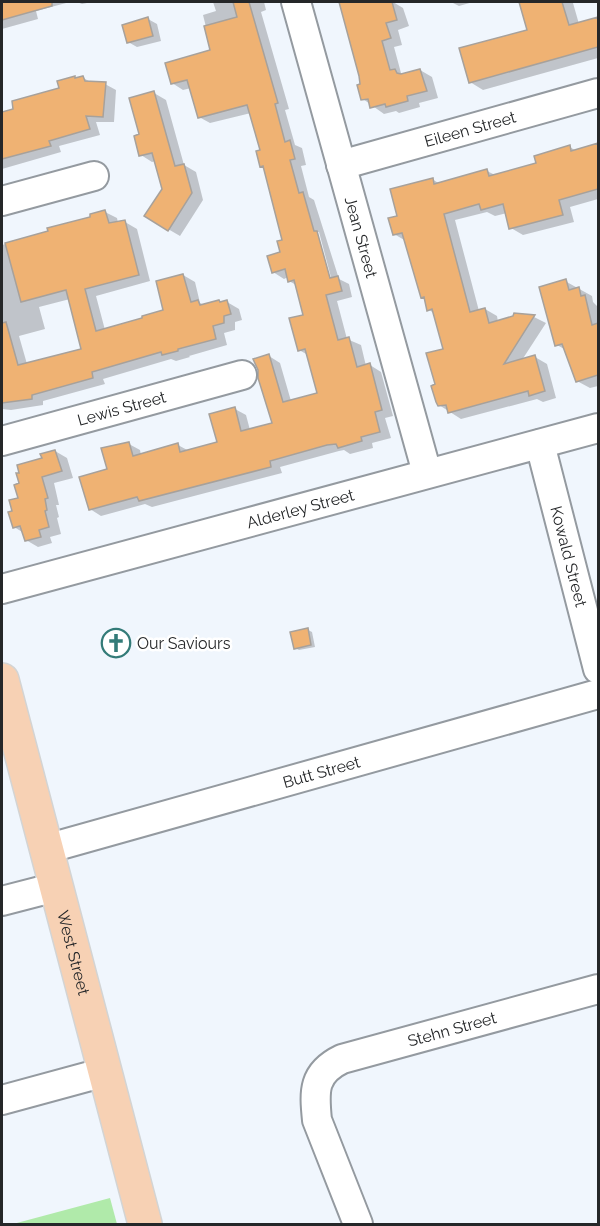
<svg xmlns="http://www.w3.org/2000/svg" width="600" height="1226" font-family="Raleway,sans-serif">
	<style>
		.green { fill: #b0eaaa }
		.shadow { fill: #0003; fill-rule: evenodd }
		.building { fill: #efb273; stroke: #a7a19b; stroke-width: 1.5 }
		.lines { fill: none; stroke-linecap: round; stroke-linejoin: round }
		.minor-casing { stroke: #949aa0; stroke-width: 32 }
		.major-casing { stroke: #d3d4d4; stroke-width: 36 }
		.minor { stroke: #fff; stroke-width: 28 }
		.major { stroke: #f7d1b4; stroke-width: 33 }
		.labels { text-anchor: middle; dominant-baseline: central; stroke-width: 5; stroke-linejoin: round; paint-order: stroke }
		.street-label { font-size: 16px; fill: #252729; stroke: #fff }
		.poi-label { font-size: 16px; fill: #252729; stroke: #fff; text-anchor: start }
	</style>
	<rect width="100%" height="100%" fill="#f0f6fd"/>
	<!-- green -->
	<path class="green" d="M 110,1198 L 117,1224 L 13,1224 Z"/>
	<!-- shadow -->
	<path class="shadow" d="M 2,2 L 70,2 L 36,11 L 38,19 L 2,29 Z
		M 77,2 L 92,2 L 82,4 Z
		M 213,2 L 264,2 L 266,10 L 261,12 L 289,109 L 285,110 L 295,145 L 302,148 L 306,165 L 301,166 L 309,197 L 314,200 L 339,279 L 349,284 L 352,297 L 337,301 L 347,339 L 361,345 L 366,366 L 370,365 L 381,372 L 393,416 L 385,418 L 391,438 L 372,443 L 373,448 L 350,454 L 344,450 L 339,451 L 280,467 L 282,473 L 152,507 L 145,504 L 101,516 L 90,509 L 109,470 L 129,444 L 140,450 L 141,455 L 178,445 L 189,451 L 219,443 L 235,409 L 246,415 L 250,430 L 274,424 L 269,356 L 280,363 L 291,401 L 319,394 L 308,355 L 299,350 L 305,316 L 296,285 L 289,281 L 288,277 L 284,279 L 273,272 L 282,253 L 284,241 L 265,168 L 261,166 L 262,151 L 251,113 L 210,123 L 199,117 L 191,88 L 183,90 L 172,83 L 212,51 L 203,15 L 216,11 ZM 316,232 L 319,232 L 333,285 L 330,286 Z
		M 340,2 L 393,2 L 403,8 L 409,26 L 398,30 L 402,45 L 394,47 L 401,73 L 403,75 L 420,70 L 432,77 L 438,98 L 419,103 L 420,107 L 399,113 L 396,111 L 384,114 L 363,99 L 361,76 Z
		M 451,2 L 473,2 L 459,6 Z
		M 537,2 L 571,2 L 573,3 L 579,24 L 598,19 L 598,58 L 483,90 L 470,82 L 528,31 L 522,6 Z
		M 148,19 L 157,24 L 161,41 L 137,47 L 128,42 Z
		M 74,78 L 77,79 L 83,78 L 93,83 L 105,84 L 116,90 L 114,122 L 96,122 L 100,135 L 59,146 L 61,152 L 2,169 L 2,114 L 15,110 L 61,89 Z
		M 154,93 L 166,100 L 184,165 L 196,172 L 203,200 L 180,236 L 168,229 L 163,189 L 156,161 L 152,162 L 141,155 L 141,135 Z
		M 598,145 L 598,199 L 570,207 L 574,222 L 523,235 L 511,228 L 507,213 L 495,216 L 487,212 L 455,220 L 479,311 L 485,309 L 497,316 L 498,322 L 514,317 L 515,315 L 534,317 L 546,323 L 522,360 L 535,357 L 547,364 L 556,398 L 543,402 L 537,399 L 461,419 L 439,405 L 444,350 L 434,313 L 429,310 L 426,299 L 422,297 L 406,241 L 394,234 L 399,217 L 432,179 L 440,184 L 487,171 L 495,175 L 537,164 L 570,147 L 576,151 Z
		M 105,212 L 117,218 L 118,223 L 125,222 L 137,229 L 150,281 L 96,296 L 105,330 L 144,319 L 164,311 L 183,275 L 195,282 L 200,303 L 204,305 L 219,301 L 222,303 L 227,302 L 239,309 L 242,320 L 235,322 L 235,330 L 224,333 L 227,345 L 189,356 L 190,357 L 176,361 L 171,359 L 103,379 L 105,384 L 43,401 L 43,405 L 11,410 L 2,409 L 2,245 L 50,232 ZM 70,299 L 83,350 L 27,364 L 19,336 L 45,329 L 39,307 Z
		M 565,281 L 592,296 L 593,302 L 598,307 L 598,386 L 590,388 L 577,381 L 566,350 L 557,345 Z
		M 55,451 L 67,458 L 73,478 L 54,483 L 59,505 L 56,505 L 59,517 L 57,518 L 61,534 L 50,537 L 52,543 L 38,547 L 26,540 L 24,533 L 14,527 L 14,512 L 20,499 L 20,484 L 44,459 Z
		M 308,630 L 312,632 L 315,647 L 299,650 L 295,648 Z"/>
	<!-- building -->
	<path class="building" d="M 2,2 L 52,2 L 52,6 L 2,20 Z
		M 233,2 L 249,2 L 278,103 L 275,104 L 285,142 L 290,140 L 295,159 L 290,160 L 299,193 L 303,192 L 314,231 L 317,231 L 330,278 L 338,276 L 342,291 L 326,295 L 338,340 L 349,337 L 357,367 L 370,363 L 382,410 L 375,412 L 380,432 L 361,437 L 362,441 L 338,448 L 336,444 L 327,445 L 270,461 L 271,467 L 139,501 L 137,497 L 89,510 L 79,477 L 107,469 L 101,448 L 129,442 L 133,456 L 178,443 L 180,452 L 217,442 L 209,414 L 235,407 L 241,431 L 272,423 L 258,378 L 258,370 L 253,359 L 269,354 L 283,402 L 317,393 L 305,349 L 298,351 L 289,318 L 303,315 L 294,280 L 288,282 L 285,269 L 272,273 L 267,256 L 280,252 L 277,241 L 282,240 L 263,166 L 260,167 L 256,151 L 260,150 L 247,105 L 198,118 L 187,80 L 171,84 L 165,63 L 210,50 L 204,26 L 237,17 Z
		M 339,2 L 392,2 L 397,20 L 386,23 L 391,38 L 382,41 L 390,70 L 395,69 L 397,73 L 401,74 L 420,69 L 427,91 L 407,96 L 408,101 L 386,107 L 385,104 L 370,108 L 368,99 L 361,100 L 357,85 L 360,84 L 359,76 Z
		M 519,2 L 562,2 L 569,25 L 598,17 L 598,47 L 469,83 L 459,48 L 527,30 Z
		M 148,17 L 153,36 L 127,43 L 122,25 Z
		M 75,76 L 75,78 L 83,76 L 85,81 L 106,82 L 103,117 L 86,116 L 90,129 L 49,141 L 51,146 L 2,159 L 2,112 L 13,109 L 12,101 L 59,88 L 57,81 Z
		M 154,91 L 175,166 L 184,164 L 192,193 L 168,231 L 144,216 L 162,189 L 152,153 L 139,156 L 134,136 L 139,134 L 129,98 Z
		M 598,143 L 598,189 L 559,200 L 563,215 L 509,229 L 503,204 L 481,210 L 479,204 L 444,214 L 470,312 L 485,308 L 489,323 L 513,316 L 514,313 L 535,315 L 504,364 L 535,355 L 545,391 L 529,396 L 528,391 L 448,413 L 446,405 L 438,406 L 436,402 L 431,386 L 435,384 L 426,353 L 443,349 L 432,309 L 427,311 L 424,297 L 421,298 L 402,233 L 393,235 L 388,218 L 397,216 L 390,189 L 433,178 L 434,184 L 487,169 L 489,176 L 536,163 L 534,156 L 570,145 L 571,151 Z
		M 105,210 L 109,223 L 125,220 L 139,275 L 85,289 L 96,331 L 142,318 L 142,316 L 163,310 L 156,281 L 183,274 L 191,302 L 198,300 L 200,305 L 219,300 L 220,302 L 227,300 L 231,314 L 224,316 L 224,323 L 213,326 L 216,339 L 178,349 L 178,351 L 162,355 L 161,352 L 92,372 L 93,378 L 32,395 L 32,399 L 2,403 L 2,323 L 6,322 L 18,365 L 81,349 L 66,290 L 21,302 L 5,243 L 48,231 L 47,228 L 90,217 L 90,214 Z
		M 566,279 L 569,290 L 579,287 L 581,296 L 585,295 L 592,325 L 598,323 L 598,375 L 576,382 L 562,344 L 555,346 L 539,287 Z
		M 55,450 L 62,471 L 42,477 L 48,498 L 45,499 L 47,510 L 45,511 L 49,527 L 39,530 L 41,537 L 25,541 L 20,526 L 13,528 L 8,512 L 12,511 L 9,500 L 18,498 L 14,485 L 19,483 L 16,473 L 19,473 L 17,465 L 42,458 L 40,454 Z
		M 308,628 L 311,645 L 294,649 L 290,632 Z"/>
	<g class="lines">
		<!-- minor casing -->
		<g class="minor-casing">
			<g id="minor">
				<path id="s1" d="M 296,2 L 427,473"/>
				<path id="s2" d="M 341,165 L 598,93"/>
				<path d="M 2,201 L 94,176"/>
				<path id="s3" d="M 2,441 L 242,375"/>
				<path id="s4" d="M 540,444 L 598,669"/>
				<path id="s5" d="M 2,589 L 598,428"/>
				<path id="s6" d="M 46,849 L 598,694"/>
				<path d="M 2,901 L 56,887"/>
				<path d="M 2,1100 L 105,1072"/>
				<path id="s7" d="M 358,1224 L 317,1120 C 314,1091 313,1073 342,1059 L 598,989"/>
			</g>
		</g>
		<!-- major casing -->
		<g class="major-casing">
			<g id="major">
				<path id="s8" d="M 2,680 L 145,1224"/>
			</g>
		</g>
		<!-- minor -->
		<use href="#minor" class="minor"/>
		<!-- major -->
		<use href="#major" class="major"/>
	</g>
	<!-- icons -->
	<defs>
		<g id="church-ring" transform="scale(1.5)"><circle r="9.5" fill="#fff" stroke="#337b78" stroke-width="1.5"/><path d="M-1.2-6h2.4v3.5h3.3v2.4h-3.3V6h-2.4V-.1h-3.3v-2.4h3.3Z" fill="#337b78"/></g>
	</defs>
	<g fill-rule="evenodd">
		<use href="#church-ring" x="116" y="643"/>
	</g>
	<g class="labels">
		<!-- street labels -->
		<g class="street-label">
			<text stroke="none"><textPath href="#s2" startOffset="134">Eileen Street</textPath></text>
			<text stroke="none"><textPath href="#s1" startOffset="244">Jean Street</textPath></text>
			<text stroke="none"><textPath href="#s3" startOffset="124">Lewis Street</textPath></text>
			<text stroke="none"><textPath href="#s5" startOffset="309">Alderley Street</textPath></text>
			<text stroke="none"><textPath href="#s4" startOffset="116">Kowald Street</textPath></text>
			<text stroke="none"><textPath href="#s6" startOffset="286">Butt Street</textPath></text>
			<text stroke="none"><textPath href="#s8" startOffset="282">West Street</textPath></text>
			<text stroke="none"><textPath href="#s7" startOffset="298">Stehn Street</textPath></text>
		</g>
		<!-- poi labels -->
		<g class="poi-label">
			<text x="137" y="643">Our Saviours</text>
		</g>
	</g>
	<!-- border -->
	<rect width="600" height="1226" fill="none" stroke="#252729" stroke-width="6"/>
</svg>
